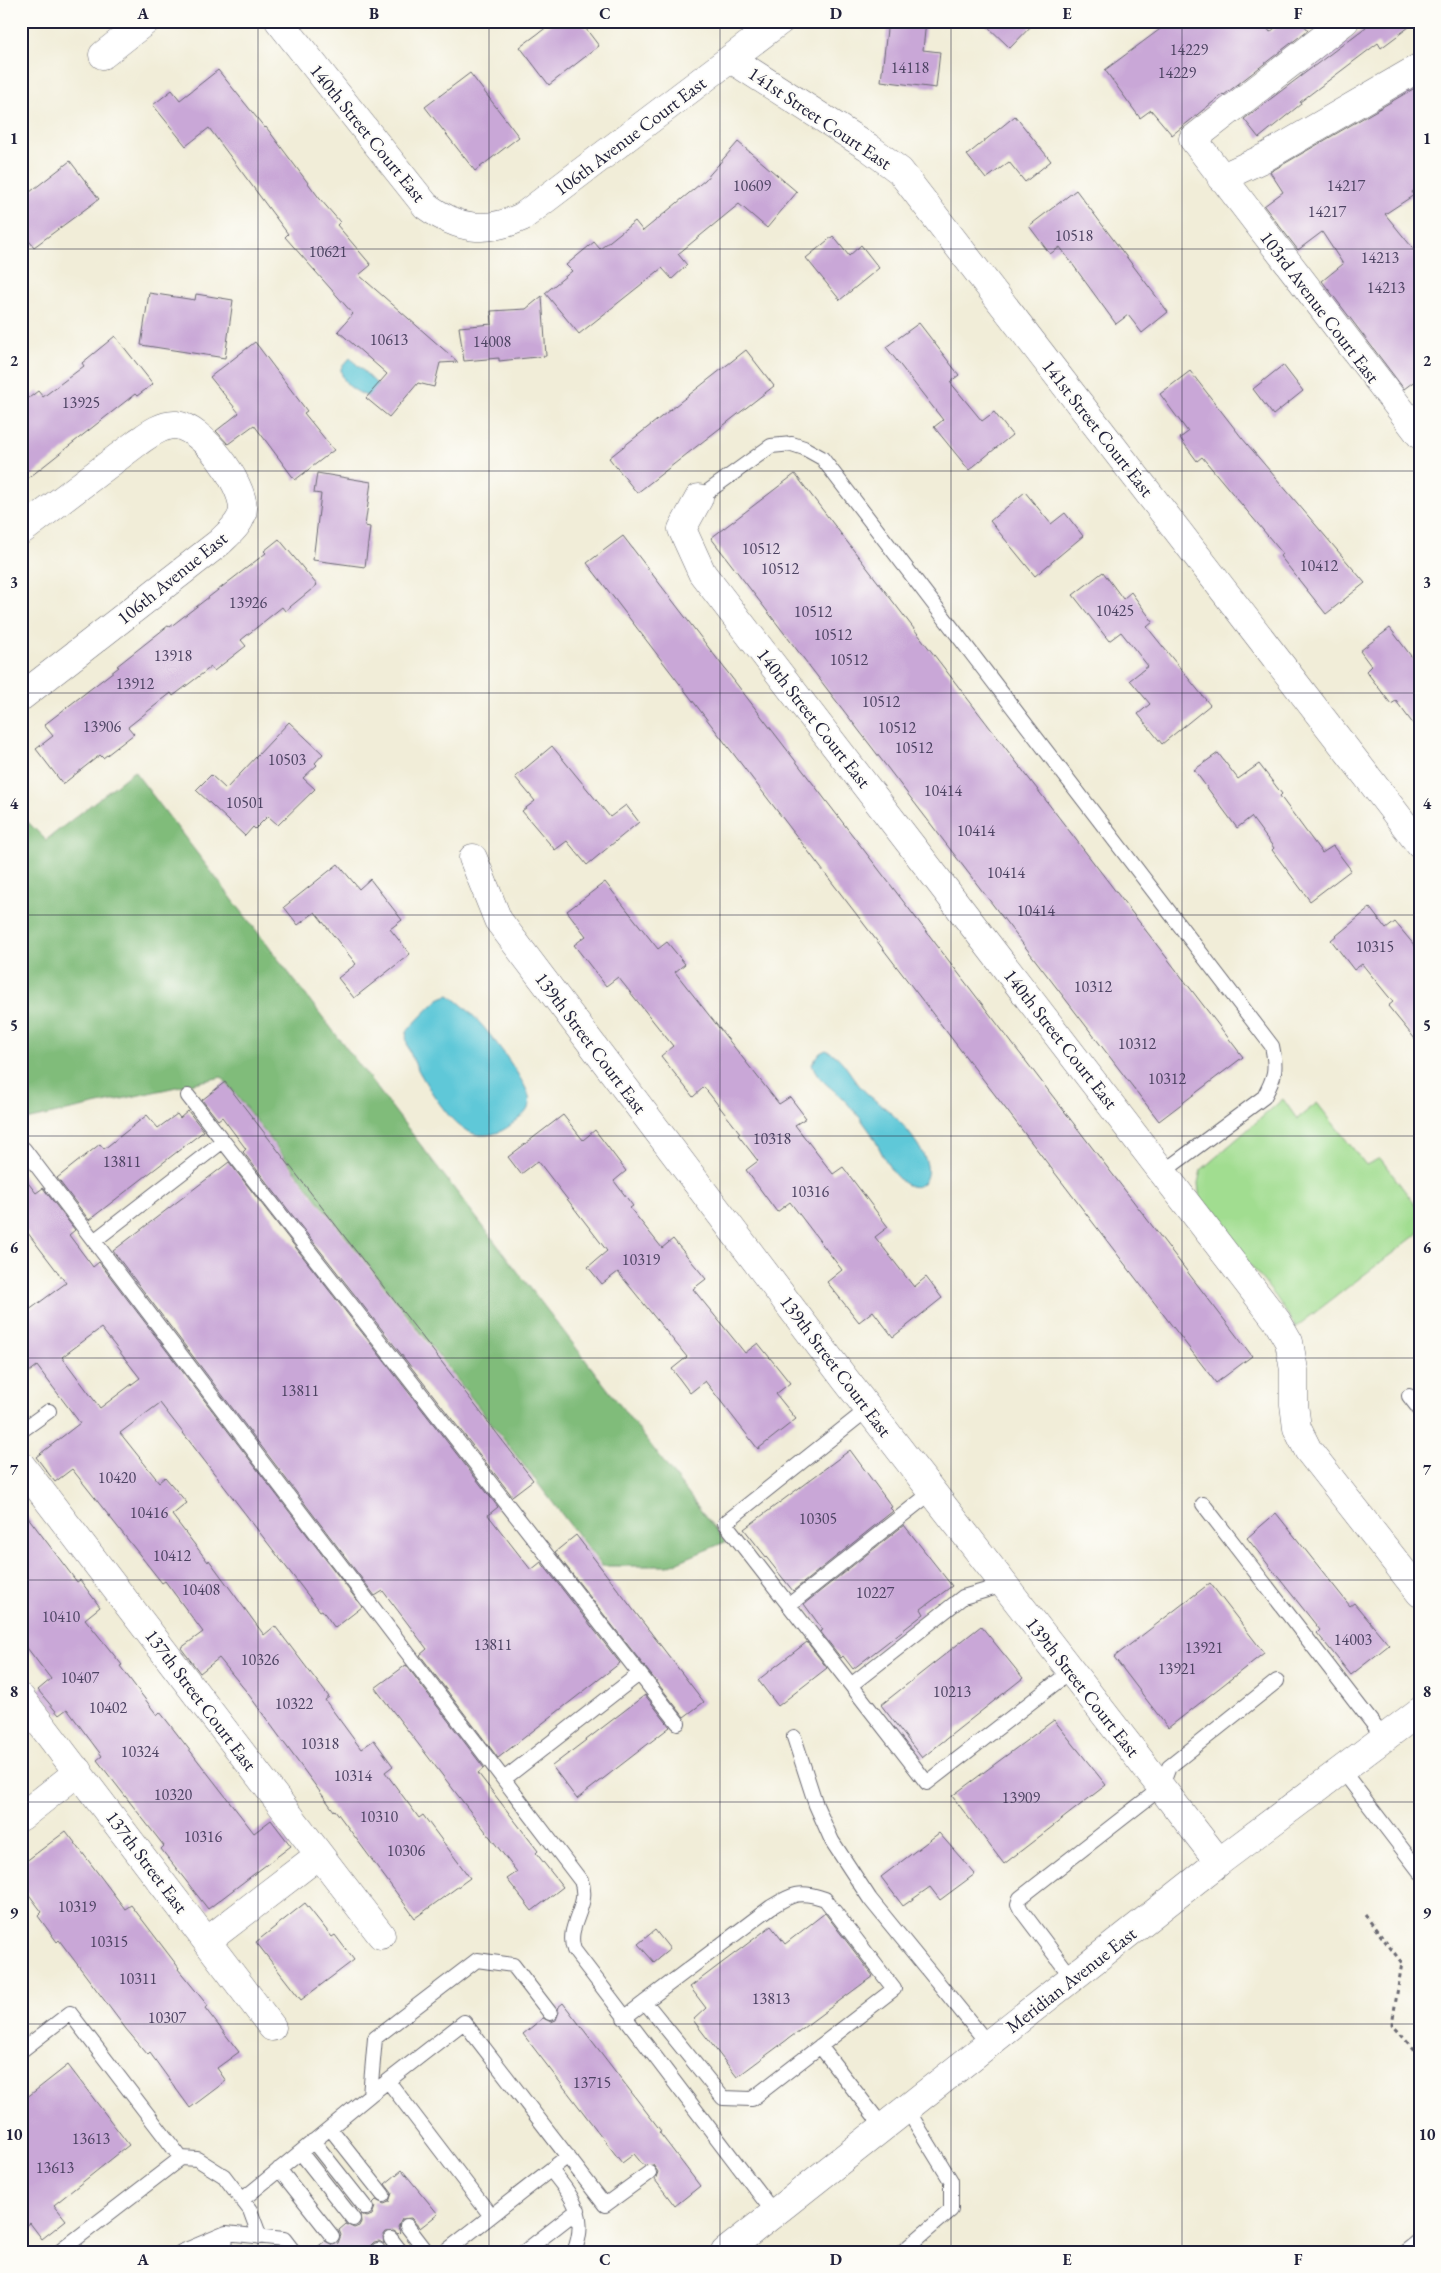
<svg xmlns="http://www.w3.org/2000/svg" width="1441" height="2273" font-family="'EB Garamond',serif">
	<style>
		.green { fill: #a1dd90; stroke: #628066 }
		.forest { fill: #80bc7a; stroke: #516f5a }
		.water { fill: #5ec8d8; stroke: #40758a }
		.building { fill: #c9a7d7; fill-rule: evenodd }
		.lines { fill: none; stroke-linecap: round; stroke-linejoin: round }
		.service-casing { stroke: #6a6972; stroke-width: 16 }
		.minor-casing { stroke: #6a6972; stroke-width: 29 }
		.primary-casing { stroke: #6a6972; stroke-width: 29 }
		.path { stroke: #6a6972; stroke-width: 3; stroke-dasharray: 4 4; stroke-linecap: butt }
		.service { stroke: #fff; stroke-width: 14 }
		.minor { stroke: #fff; stroke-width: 28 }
		.primary { stroke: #fff; stroke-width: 28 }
		.grid { fill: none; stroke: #22223b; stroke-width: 1; stroke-opacity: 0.55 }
		.labels { text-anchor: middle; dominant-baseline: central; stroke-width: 4.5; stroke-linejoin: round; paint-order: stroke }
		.number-label { font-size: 16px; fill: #4c4362 }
		.street-label { font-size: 19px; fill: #22223b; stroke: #fdfcf7 }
		.neatline { fill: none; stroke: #22223b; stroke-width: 2 }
		.grid-label { font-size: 16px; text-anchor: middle; font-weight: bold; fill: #22223b }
	</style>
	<rect width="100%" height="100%" fill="#fdfcf7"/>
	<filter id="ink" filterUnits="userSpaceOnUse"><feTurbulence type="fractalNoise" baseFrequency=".02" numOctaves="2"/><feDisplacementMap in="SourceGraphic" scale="10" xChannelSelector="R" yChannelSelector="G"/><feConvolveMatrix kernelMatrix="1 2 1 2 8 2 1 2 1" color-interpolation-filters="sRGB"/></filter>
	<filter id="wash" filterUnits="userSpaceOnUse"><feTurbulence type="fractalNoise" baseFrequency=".0096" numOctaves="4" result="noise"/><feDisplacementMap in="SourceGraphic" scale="20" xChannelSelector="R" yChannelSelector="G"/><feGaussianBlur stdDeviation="1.12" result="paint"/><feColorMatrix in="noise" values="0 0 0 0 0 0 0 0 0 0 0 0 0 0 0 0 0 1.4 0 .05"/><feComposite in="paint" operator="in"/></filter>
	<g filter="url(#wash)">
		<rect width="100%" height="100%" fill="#f1edd8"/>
		<!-- green -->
		<path class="green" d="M 1283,1099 L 1297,1119 L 1317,1103 L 1366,1165 L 1380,1158 L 1420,1211 L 1420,1232 L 1296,1327 L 1276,1297 L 1200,1202 L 1198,1183 L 1201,1170 Z"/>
		<!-- forest -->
		<path class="forest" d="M 134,771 L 725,1542 L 668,1566 L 602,1566 L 222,1077 L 21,1121 L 21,815 L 46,840 Z"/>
		<!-- water -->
		<path class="water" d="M 350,358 L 379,386 L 369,397 C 356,392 341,384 341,368 Z
			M 449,995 C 474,1011 505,1052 520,1078 C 529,1093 536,1105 520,1118 C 507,1128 498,1136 480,1135 C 470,1134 461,1128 454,1121 C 441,1109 400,1049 407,1032 C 409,1028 434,1003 439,999 C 442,997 446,996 449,995 Z
			M 826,1050 C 843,1057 847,1071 859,1085 C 868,1096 879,1103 890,1112 C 903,1124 915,1139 923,1154 C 935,1176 921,1198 900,1180 C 885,1167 879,1142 866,1126 C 860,1117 852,1108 844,1100 C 832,1087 818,1081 812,1064 L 820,1053 Z"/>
		<g id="blocks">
			<!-- building -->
			<path class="building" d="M 555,21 L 580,21 L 599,46 L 549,85 L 520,47 Z
				M 888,21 L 926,21 L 923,50 L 940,52 L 936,88 L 881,81 Z
				M 982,21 L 1036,21 L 1010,48 Z
				M 1171,21 L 1262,21 L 1270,32 L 1284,21 L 1301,21 L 1308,30 L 1224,95 L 1223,94 L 1172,135 L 1151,110 L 1140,118 L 1105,70 Z
				M 1362,21 L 1417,21 L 1381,48 L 1378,43 L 1300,102 L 1301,104 L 1259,138 L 1244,119 L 1366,27 Z
				M 218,70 L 265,128 L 266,127 L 320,199 L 340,222 L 337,225 L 371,265 L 359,275 L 458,362 L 440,363 L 434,387 L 418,383 L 389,417 L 366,398 L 387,374 L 338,331 L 353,314 L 285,237 L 288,234 L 209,128 L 186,146 L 153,105 L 172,90 L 180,100 Z
				M 470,73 L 519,137 L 475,171 L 425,107 Z
				M 1420,85 L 1420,187 L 1412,192 L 1414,195 L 1385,214 L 1420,257 L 1420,377 L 1404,389 L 1322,281 L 1343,264 L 1322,232 L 1298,250 L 1264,206 L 1283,192 L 1270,172 Z
				M 1015,116 L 1051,161 L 1025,182 L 1009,162 L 986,179 L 967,155 Z
				M 738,142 L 797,192 L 767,228 L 739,204 L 678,254 L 687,265 L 672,279 L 662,268 L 579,334 L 545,293 L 572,271 L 566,265 L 594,242 L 600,249 L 635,221 L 643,231 L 705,180 Z
				M 70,161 L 99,199 L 34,247 L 21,231 L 21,199 Z
				M 1076,190 L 1168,312 L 1142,333 L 1128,315 L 1116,324 L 1060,247 L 1050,254 L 1029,226 Z
				M 833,236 L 849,256 L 861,245 L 879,268 L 840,300 L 806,258 Z
				M 149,293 L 195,300 L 196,294 L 233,300 L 225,358 L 141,345 Z
				M 542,296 L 546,356 L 499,361 L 499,358 L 464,361 L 459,327 L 492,324 L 491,311 L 526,309 Z
				M 919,323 L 959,375 L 950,382 L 982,421 L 994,412 L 1012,435 L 969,470 L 934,427 L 943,420 L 886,347 Z
				M 115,336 L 153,384 L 137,396 L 135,394 L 98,423 L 21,484 L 21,404 L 38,391 L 43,397 L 84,366 L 82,363 Z
				M 255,342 L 307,411 L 304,413 L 334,450 L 295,480 L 254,425 L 228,444 L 216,431 L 239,413 L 210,377 Z
				M 746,350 L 774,386 L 637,493 L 609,458 Z
				M 1283,365 L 1303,391 L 1273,415 L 1253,389 Z
				M 1190,371 L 1242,438 L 1365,583 L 1326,614 L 1280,556 L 1283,554 L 1202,457 L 1197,461 L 1180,438 L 1188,432 L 1160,394 Z
				M 317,473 L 371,482 L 365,526 L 370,527 L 365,567 L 313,560 L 321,494 L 314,493 Z
				M 795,474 L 1243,1057 L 1159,1121 L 711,538 Z
				M 1025,492 L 1051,524 L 1065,513 L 1083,536 L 1035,576 L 990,521 Z
				M 623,536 L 1252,1356 L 1216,1383 L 587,563 Z
				M 279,539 L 317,585 L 285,611 L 282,607 L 241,640 L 246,646 L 214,671 L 211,667 L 173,696 L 171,693 L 128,727 L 134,734 L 103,758 L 100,755 L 63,784 L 36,749 L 53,736 L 44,725 L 119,667 L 117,666 L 169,625 L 170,627 L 266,553 L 264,551 Z
				M 1103,572 L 1123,599 L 1131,592 L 1153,622 L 1147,627 L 1210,705 L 1162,744 L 1138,714 L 1150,704 L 1130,680 L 1148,666 L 1121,632 L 1109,641 L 1073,595 Z
				M 1390,628 L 1420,668 L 1420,733 L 1396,701 L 1391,704 L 1366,671 L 1371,666 L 1360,651 Z
				M 289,722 L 323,754 L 315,763 L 317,765 L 303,778 L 315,789 L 278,825 L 268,816 L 255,829 L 253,827 L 245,836 L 196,790 L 211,775 L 226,789 Z
				M 552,746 L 610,817 L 626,805 L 639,822 L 587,865 L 567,841 L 555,850 L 522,811 L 535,801 L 515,777 Z
				M 1218,753 L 1238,779 L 1259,764 L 1282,794 L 1280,796 L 1322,853 L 1333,846 L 1351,870 L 1310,901 L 1272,850 L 1274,848 L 1251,817 L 1237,828 L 1194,770 Z
				M 338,864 L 359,889 L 370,879 L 402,920 L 390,929 L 410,954 L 354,998 L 338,978 L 356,964 L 315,912 L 298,925 L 284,907 Z
				M 605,882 L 658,949 L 667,942 L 685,964 L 675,972 L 779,1104 L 790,1097 L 806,1118 L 795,1125 L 833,1174 L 843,1167 L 888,1227 L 875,1237 L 914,1287 L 926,1277 L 942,1298 L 893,1337 L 873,1311 L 859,1322 L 827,1282 L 842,1270 L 790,1202 L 777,1212 L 746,1170 L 758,1161 L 738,1135 L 740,1133 L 704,1087 L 693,1097 L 661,1056 L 673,1046 L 618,977 L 606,986 L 574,945 L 586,936 L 567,911 Z
				M 1370,908 L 1386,929 L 1395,922 L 1420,952 L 1420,1045 L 1388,1006 L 1393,1002 L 1362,964 L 1354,970 L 1331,940 Z
				M 225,1082 L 533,1480 L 512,1496 L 243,1152 L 246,1149 L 222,1117 L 218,1120 L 202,1100 Z
				M 188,1111 L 204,1131 L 89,1220 L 57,1178 L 100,1144 L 104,1149 L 147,1115 L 158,1128 L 177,1114 L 180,1118 Z
				M 563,1115 L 583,1140 L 595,1130 L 626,1171 L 614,1181 L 633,1206 L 630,1208 L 662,1248 L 673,1239 L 706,1279 L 693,1289 L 745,1353 L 758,1343 L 790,1383 L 776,1394 L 796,1419 L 758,1449 L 705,1381 L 690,1393 L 672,1369 L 687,1357 L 618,1272 L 602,1284 L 588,1267 L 607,1251 L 538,1161 L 521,1174 L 508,1157 Z
				M 229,1162 L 498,1507 L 488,1515 L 531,1570 L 541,1562 L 620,1663 L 498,1758 L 420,1655 L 427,1649 L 383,1591 L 375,1596 L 113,1251 Z
				M 21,1174 L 36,1193 L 43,1188 L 75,1230 L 69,1235 L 93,1267 L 99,1262 L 362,1607 L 335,1628 L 322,1610 L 320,1611 L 160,1403 L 120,1433 L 159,1482 L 165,1477 L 187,1503 L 172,1515 L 208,1562 L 209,1560 L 264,1635 L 275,1626 L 329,1697 L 325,1700 L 361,1749 L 374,1740 L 393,1766 L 385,1772 L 419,1818 L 423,1815 L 470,1878 L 415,1918 L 335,1810 L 334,1811 L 246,1691 L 219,1658 L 200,1673 L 181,1648 L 203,1632 L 165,1581 L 162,1583 L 72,1469 L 55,1482 L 36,1457 L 80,1423 L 37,1366 L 21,1378 L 21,1316 L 66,1283 L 21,1224 ZM 101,1328 L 140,1378 L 100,1408 L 62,1357 Z
				M 850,1450 L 892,1507 L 890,1508 L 893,1511 L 793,1591 L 744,1529 Z
				M 21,1508 L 77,1582 L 80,1580 L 100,1607 L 85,1619 L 122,1665 L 120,1666 L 157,1715 L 160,1712 L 254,1833 L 271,1820 L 291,1846 L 208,1909 L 161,1849 L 164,1846 L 97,1760 L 102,1756 L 67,1709 L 59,1715 L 38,1690 L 51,1679 L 21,1640 Z
				M 1276,1513 L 1350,1606 L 1354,1603 L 1389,1645 L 1351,1675 L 1317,1633 L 1320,1630 L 1247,1538 Z
				M 904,1525 L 952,1586 L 921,1609 L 924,1614 L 853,1669 L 843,1656 L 841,1658 L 820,1631 L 823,1630 L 804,1604 Z
				M 576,1535 L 704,1702 L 684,1717 L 555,1552 Z
				M 1210,1583 L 1264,1653 L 1168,1728 L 1114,1657 Z
				M 981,1626 L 1023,1678 L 922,1758 L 881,1705 Z
				M 807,1642 L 827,1668 L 778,1706 L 758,1680 Z
				M 406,1665 L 484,1768 L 478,1773 L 538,1851 L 536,1853 L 563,1887 L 532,1911 L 507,1879 L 517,1872 L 375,1688 Z
				M 645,1695 L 670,1727 L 577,1799 L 552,1766 Z
				M 1054,1720 L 1106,1785 L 1004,1864 L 952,1796 Z
				M 66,1831 L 125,1909 L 131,1905 L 179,1968 L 178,1969 L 208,2006 L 205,2008 L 239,2052 L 217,2068 L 226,2081 L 190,2108 L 150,2053 L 148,2055 L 126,2029 L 59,1940 L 57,1942 L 38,1916 L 42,1912 L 21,1884 L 21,1865 Z
				M 939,1833 L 975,1874 L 940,1900 L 930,1887 L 903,1906 L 881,1877 Z
				M 305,1903 L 332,1937 L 335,1935 L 354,1960 L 301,2000 L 256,1942 Z
				M 825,1913 L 873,1976 L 737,2077 L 693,2020 L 706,2008 L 690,1987 L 771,1926 L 785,1944 Z
				M 655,1930 L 670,1949 L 654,1962 L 638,1944 Z
				M 563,2003 L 661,2131 L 659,2132 L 700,2186 L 675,2206 L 655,2180 L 658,2172 L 653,2165 L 644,2166 L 634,2154 L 622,2163 L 523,2034 L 543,2018 L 551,2022 L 556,2020 L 559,2012 L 557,2008 Z
				M 68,2065 L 129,2145 L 54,2205 L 66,2220 L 42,2239 L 30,2223 L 21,2230 L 21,2102 Z
				M 402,2170 L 438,2214 L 420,2228 L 411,2218 L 402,2219 L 398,2227 L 400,2232 L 398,2234 L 394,2231 L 386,2232 L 383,2236 L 384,2244 L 379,2241 L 374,2242 L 370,2246 L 370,2252 L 311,2252 L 325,2241 L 333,2245 L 338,2243 L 341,2235 L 339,2230 L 346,2224 L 354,2228 L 359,2226 L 361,2222 L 360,2214 L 367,2217 L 372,2215 L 375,2207 L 373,2203 L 376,2200 L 384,2204 L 389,2202 L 392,2193 L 385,2184 Z"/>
		</g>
	</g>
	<g filter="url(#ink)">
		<use href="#blocks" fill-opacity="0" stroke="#6a6972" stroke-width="1"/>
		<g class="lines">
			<!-- service casing -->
			<g class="service-casing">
				<path id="service" d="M 699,498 L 771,446 L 792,444 L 804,448 L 822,458 L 1272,1046 C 1277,1069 1275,1077 1264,1097 L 1163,1172
					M 188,1096 L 678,1723
					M 24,1149 L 581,1881 C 591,1906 565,1925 574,1950 L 774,2213
					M 94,1241 L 223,1141
					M 1409,1396 L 1420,1410
					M 868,1409 L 725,1523 L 851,1685 L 963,1597 L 1004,1585
					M 21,1431 L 49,1411
					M 1203,1504 L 1384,1738
					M 789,1605 L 933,1491
					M 851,1685 L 927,1783 L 1071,1671
					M 794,1737 L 816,1805 L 832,1841 L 870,1899 L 989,2045
					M 1342,1770 L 1420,1872
					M 504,1779 L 639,1674
					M 1073,1979 L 1021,1910 L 1018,1904 L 1020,1898 L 1161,1788 L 1169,1767 L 1277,1681
					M 624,2018 L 645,2002 L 771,1907 C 792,1894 800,1890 825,1899 L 894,1989 L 752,2099 L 723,2098 L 645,2002
					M 820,2046 L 883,2127
					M 21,2051 L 70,2013 L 181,2158
					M 388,2081 L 491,2216
					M 370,2095 L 375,2038 L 477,1960 L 513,1965 L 550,2013
					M 330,2128 L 383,2195
					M 313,2141 L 366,2208
					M 301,2153 L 353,2219
					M 279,2169 L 332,2236
					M 551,2170 C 572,2197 589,2215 574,2252
					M 242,2200 L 370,2095 L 464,2022 L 605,2205 L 649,2173
					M 407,2226 L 427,2252
					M 391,2239 L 401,2252
					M 378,2250 L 379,2252
					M 59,2252 L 181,2158 L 197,2159 L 224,2176 L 250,2210 L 260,2237
					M 181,2252 L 226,2233 L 284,2239 L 294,2252
					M 225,2252 L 226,2233
					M 445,2252 L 568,2156
					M 524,2252 L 578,2210
					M 902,2252 L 951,2210 L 951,2181 L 907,2109
					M 1405,2252 L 1420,2240"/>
			</g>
			<!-- minor casing -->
			<g class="minor-casing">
				<path id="minor" d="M 279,21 L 426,206 C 458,229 485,234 522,217 L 780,21
					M 1345,21 L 1193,139 L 1420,435
					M 103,55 L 146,21
					M 731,59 L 868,147 L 900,171 L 1420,845
					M 1221,178 L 1264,158 L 1420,67
					M 699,498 L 682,529 L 702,573 L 1277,1321 L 1289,1342 L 1294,1370 L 1294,1404 L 1297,1428 L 1308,1450 L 1420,1593
					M 21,531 L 138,442 C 148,435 162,424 176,425 C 203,428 242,482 243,508 C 243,522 229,533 220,542 L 21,697
					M 473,858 L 498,920 L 845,1379 L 1219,1862
					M 21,1465 L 381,1935
					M 21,1698 L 272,2027
					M 21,1817 L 79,1771
					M 207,1941 L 319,1855"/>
			</g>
			<!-- primary casing -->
			<g class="primary-casing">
				<path id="primary" d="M 725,2252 L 1219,1862 L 1420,1711"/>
			</g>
			<!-- path -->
			<path class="path" d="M 1365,1915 L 1402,1963 L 1392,2024 L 1420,2057"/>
			<!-- service -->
			<use href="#service" class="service"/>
			<!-- minor -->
			<use href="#minor" class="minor"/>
			<!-- primary -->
			<use href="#primary" class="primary"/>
		</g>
	</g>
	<!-- grid -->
	<path class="grid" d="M 258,21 L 258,2252M 489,21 L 489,2252M 720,21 L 720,2252M 951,21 L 951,2252M 1182,21 L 1182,2252M 21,249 L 1420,249M 21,471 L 1420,471M 21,693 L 1420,693M 21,915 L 1420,915M 21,1136 L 1420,1136M 21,1358 L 1420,1358M 21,1580 L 1420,1580M 21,1802 L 1420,1802M 21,2024 L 1420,2024"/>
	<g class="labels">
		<!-- number labels -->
		<g class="number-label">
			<text x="1189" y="49">14229</text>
			<text x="910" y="67">14118</text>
			<text x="1177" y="72">14229</text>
			<text x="752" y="185">10609</text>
			<text x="1346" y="185">14217</text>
			<text x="1327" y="211">14217</text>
			<text x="1074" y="235">10518</text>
			<text x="328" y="251">10621</text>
			<text x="1380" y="257">14213</text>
			<text x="1386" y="287">14213</text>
			<text x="389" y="339">10613</text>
			<text x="492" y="341">14008</text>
			<text x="81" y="402">13925</text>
			<text x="761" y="548">10512</text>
			<text x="1319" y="565">10412</text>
			<text x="780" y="568">10512</text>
			<text x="248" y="602">13926</text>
			<text x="1115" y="610">10425</text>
			<text x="813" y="611">10512</text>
			<text x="833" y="634">10512</text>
			<text x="173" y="655">13918</text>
			<text x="849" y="659">10512</text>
			<text x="135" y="683">13912</text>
			<text x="881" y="701">10512</text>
			<text x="102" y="726">13906</text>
			<text x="897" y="727">10512</text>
			<text x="914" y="747">10512</text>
			<text x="287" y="759">10503</text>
			<text x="943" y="790">10414</text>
			<text x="245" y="802">10501</text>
			<text x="976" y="830">10414</text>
			<text x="1006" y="872">10414</text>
			<text x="1036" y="910">10414</text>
			<text x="1375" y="946">10315</text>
			<text x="1093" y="986">10312</text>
			<text x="1137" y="1043">10312</text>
			<text x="1167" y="1078">10312</text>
			<text x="772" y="1138">10318</text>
			<text x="122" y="1161">13811</text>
			<text x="810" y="1191">10316</text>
			<text x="641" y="1259">10319</text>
			<text x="300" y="1390">13811</text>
			<text x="117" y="1477">10420</text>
			<text x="149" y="1512">10416</text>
			<text x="818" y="1518">10305</text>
			<text x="172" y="1555">10412</text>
			<text x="201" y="1589">10408</text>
			<text x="875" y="1592">10227</text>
			<text x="61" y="1616">10410</text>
			<text x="1353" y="1639">14003</text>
			<text x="493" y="1644">13811</text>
			<text x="1204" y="1647">13921</text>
			<text x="260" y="1659">10326</text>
			<text x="1177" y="1668">13921</text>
			<text x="80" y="1677">10407</text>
			<text x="952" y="1691">10213</text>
			<text x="294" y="1703">10322</text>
			<text x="108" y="1707">10402</text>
			<text x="320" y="1743">10318</text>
			<text x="140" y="1751">10324</text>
			<text x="353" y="1775">10314</text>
			<text x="173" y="1794">10320</text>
			<text x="1021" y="1797">13909</text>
			<text x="379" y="1816">10310</text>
			<text x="203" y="1836">10316</text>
			<text x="406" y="1850">10306</text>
			<text x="77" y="1906">10319</text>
			<text x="109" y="1941">10315</text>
			<text x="138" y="1978">10311</text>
			<text x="771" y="1998">13813</text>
			<text x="167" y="2017">10307</text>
			<text x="592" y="2082">13715</text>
			<text x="91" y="2138">13613</text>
			<text x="55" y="2167">13613</text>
		</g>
		<!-- street labels -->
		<g class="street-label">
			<text transform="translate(820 118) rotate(34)">141st Street Court East</text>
			<text transform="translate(368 133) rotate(51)">140th Street Court East</text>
			<text transform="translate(630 136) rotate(-37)">106th Avenue Court East</text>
			<text transform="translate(1320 307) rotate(53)">103rd Avenue Court East</text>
			<text transform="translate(1098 428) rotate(52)">141st Street Court East</text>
			<text transform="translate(172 578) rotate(-39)">106th Avenue East</text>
			<text transform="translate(814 718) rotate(52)">140th Street Court East</text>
			<text transform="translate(1061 1039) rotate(52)">140th Street Court East</text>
			<text transform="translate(591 1043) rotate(53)">139th Street Court East</text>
			<text transform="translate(836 1366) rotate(53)">139th Street Court East</text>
			<text transform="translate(1083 1687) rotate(52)">139th Street Court East</text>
			<text transform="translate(201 1700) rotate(53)">137th Street Court East</text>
			<text transform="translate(147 1862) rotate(53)">137th Street East</text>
			<text transform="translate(1071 1980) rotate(-38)">Meridian Avenue East</text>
		</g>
	</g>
	<!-- margin -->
	<rect width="1441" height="2273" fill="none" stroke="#fdfcf7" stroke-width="55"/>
	<rect x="28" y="28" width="1386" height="2218" class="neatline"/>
	<g class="grid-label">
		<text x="143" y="19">A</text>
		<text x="374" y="19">B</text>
		<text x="605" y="19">C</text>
		<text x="836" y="19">D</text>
		<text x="1067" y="19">E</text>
		<text x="1298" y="19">F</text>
		<text x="14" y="144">1</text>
		<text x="1427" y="144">1</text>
		<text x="14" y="366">2</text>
		<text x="1427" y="366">2</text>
		<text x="14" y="588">3</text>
		<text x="1427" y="588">3</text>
		<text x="14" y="809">4</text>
		<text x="1427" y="809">4</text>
		<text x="14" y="1031">5</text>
		<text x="1427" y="1031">5</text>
		<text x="14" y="1253">6</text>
		<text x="1427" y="1253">6</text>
		<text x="14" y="1475">7</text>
		<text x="1427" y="1475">7</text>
		<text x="14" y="1697">8</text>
		<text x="1427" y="1697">8</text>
		<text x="14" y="1918">9</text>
		<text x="1427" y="1918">9</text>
		<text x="14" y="2140">10</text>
		<text x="1427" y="2140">10</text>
		<text x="143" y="2265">A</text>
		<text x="374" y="2265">B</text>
		<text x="605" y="2265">C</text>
		<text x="836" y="2265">D</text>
		<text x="1067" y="2265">E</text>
		<text x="1298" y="2265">F</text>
	</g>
</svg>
